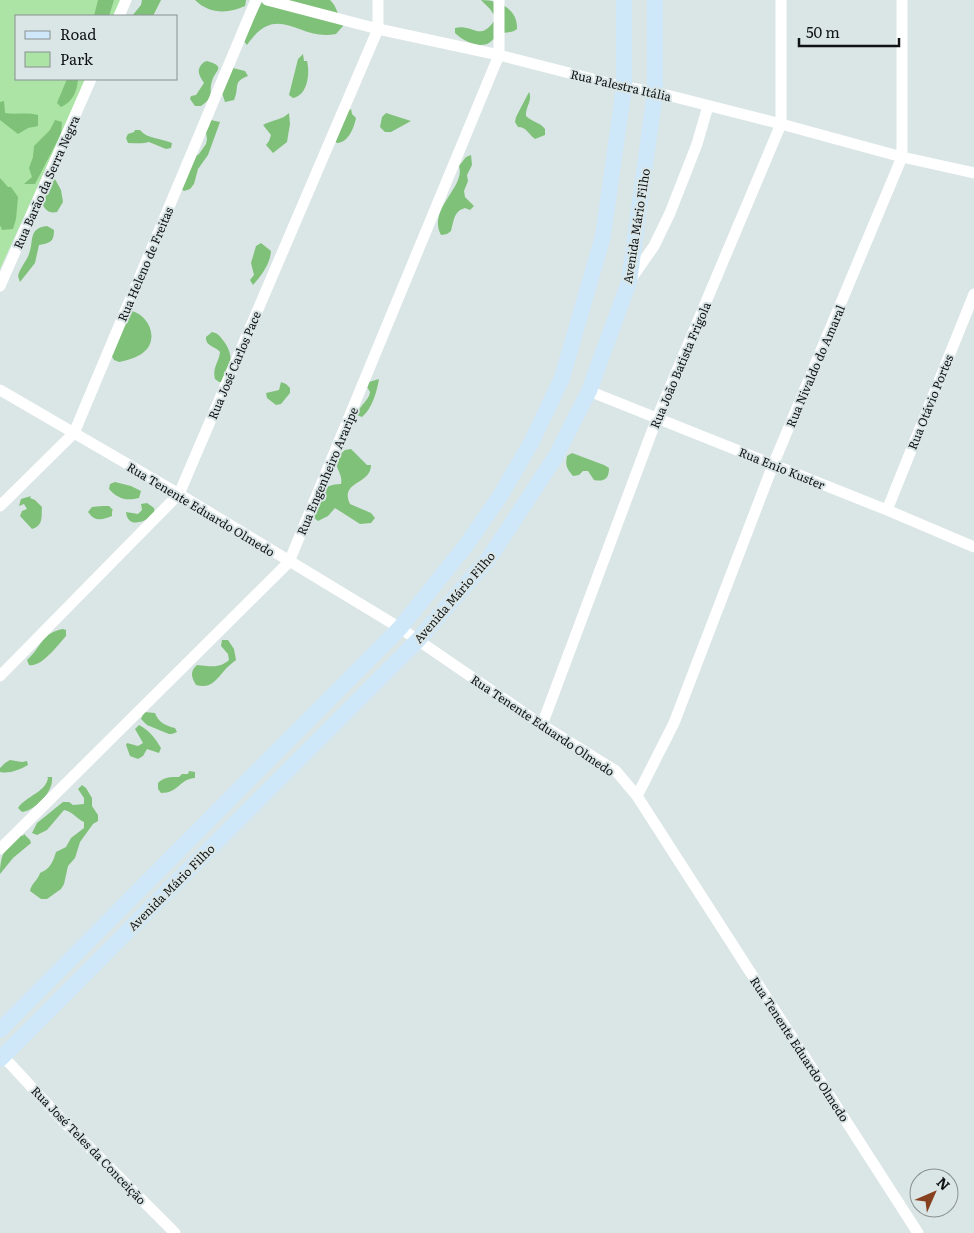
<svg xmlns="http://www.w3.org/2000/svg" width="974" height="1233" font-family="Literata,serif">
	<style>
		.green { fill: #abe4a4 }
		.forest { fill: #7fc178 }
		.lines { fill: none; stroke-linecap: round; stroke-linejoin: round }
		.minor { stroke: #fff; stroke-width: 11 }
		.secondary { stroke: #cee8fa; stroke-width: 16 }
		.labels { text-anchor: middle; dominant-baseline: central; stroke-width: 4; stroke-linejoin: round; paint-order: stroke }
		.street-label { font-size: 12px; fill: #111415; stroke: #dae5e6 }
	</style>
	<rect width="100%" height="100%" fill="#dae5e6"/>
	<!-- green -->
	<path class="green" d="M 0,0 L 123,0 L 115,16 L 16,16 L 16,79 L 87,79 L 0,269 Z"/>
	<!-- forest -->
	<path class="forest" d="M 98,0 L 114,0 L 109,16 L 94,16 Z
		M 142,0 L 161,0 L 153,16 L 132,16 L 141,5 Z
		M 195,0 L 246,0 L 246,1 L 245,6 C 228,14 209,14 195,0 Z
		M 263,0 L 330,0 C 337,6 337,15 343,22 L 343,26 L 336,34 C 298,42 278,0 247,45 L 243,40 Z
		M 481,0 C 499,0 518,9 517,29 C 511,34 504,31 498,35 C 494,38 492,41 489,43 C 478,49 462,40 455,33 L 455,28 C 474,23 480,44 496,18 L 490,9 Z
		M 303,54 L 304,61 L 307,61 C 310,73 308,95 293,98 L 289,95 L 298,59 Z
		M 207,61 C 227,67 215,70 212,81 C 208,93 216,96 201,106 L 195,106 L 190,99 L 191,96 L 196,95 L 204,83 C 198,74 196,69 204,62 Z
		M 233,68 L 245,71 L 248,76 C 232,82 240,87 234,100 L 225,102 L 222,93 Z
		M 67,79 L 78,79 C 77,91 73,102 61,107 L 57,103 Z
		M 529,92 C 533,100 525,108 526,116 C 532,122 540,122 545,129 L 545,135 L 535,139 C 528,134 527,127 518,127 L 515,122 L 516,117 Z
		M 4,101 L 5,113 C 16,115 26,112 38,115 L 38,126 L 28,128 L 18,134 L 0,120 L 0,102 Z
		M 351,109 L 352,114 L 356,118 C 354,128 348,143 337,143 L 332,139 L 342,115 Z
		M 289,113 L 290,124 L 287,142 L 273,153 L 266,145 L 269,141 L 271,135 L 263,125 C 272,120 282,120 289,113 Z
		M 386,113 L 411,121 L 391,132 L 385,132 L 380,127 L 382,117 Z
		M 55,120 L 62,122 L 61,134 L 35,184 L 24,184 L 32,177 L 29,168 L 33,157 L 34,146 L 50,130 Z
		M 211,120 L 220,122 L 208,155 L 198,169 L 194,184 L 190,189 L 184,191 L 181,189 L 193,158 L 199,154 L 206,144 L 207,139 L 205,126 Z
		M 135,130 L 140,130 C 147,139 161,138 172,143 L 171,148 L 166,149 L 149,142 C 143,144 135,143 128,143 L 126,138 L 128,134 L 134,132 Z
		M 471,155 L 472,165 L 467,175 L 468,181 L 464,191 L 465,197 L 474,206 L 470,210 L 465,208 C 454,211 454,220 451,231 L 447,234 L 441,235 C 427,209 466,187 459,166 L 466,157 Z
		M 0,178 L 8,187 L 11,187 L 18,197 L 16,219 L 13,229 L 2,230 L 0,225 Z
		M 49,178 L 55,179 L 61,190 L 63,202 L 57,212 C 48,214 45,209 41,202 Z
		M 47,226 L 54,230 C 54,242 50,243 39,245 L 35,263 L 20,282 L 18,276 C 20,268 26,262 29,254 C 34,241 28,228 47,226 Z
		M 261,243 L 271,251 C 270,264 262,275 253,285 L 250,280 L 254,275 L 251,263 L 256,246 Z
		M 132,311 C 147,315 158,335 147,349 C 140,357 129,360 119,362 L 114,360 L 111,355 L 127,314 Z
		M 212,332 C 217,333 219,335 222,339 C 234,353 232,366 226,382 L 219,382 L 215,379 C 212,368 219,362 220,352 C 215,346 205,346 206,337 Z
		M 379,379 C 377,391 372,409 362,417 L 357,415 C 359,405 369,401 370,392 L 367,387 L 369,382 Z
		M 281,382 L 286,384 L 290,388 L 290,393 L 281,404 L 276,405 L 267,398 L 266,393 L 279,390 Z
		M 351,449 L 367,465 L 371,465 C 371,485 339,481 350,504 L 371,513 L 375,518 L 371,523 L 360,524 L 335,508 L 328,516 L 318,521 L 313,517 C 317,499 319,484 341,484 C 344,470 327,465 345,450 Z
		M 572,453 L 604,465 L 609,468 C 609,479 604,482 594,480 L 588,471 L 583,471 L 579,475 L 573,476 C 567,469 565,466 567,456 Z
		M 115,482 L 131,486 L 141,491 L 139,498 C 126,501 118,499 109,489 L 110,484 Z
		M 31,496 L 30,498 L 35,500 L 42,507 C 41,517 44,525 32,529 L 20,516 L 22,511 L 27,509 L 24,504 L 19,506 L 21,499 Z
		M 147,503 L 154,508 L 155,514 C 146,521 128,530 126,512 L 138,514 L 142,510 L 141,504 Z
		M 102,506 L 109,506 L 113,510 L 112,511 L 112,516 C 102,520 95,522 88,512 L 92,507 Z
		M 63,629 L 66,630 L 66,636 C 58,645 41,668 29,665 L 27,660 C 42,647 41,633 63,629 Z
		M 222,640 L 228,640 L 234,649 L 236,660 C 232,663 227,667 224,671 C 216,680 211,689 196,685 C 191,677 190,671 197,665 C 209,666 219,669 229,660 L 228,654 L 221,646 Z
		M 144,712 L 155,713 C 158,722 166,726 175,728 L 177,732 L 172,734 L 169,734 L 147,725 L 141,719 Z
		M 139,725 C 150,731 155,738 161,748 L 159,753 L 147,749 L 143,756 L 138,759 L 130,756 L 126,745 L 127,743 L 138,746 L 143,743 L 135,729 Z
		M 10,760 L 22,762 L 27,761 L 28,765 C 19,770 9,774 0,772 L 0,768 L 5,763 Z
		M 189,771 L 195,772 L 195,778 C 179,779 179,793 161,793 L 158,789 L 158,783 C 164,777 170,777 179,777 L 182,774 L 188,774 Z
		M 47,777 L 52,777 C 54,791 36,810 22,812 L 18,808 C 26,796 46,792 48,778 Z
		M 82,785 L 86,788 L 92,798 L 92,806 L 98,815 L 98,821 L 93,824 L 80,842 L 75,858 L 68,866 L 64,884 L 61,889 L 47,899 L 41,899 L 30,891 C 31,884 38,880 40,873 C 50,869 53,862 56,852 L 66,847 L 71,838 L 84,828 L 84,822 C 77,819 72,811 64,810 L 47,830 L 37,835 L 32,833 L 37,823 L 63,802 L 69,802 L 73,805 L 84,804 L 84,798 L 78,789 Z
		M 24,834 L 30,840 L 31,843 L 13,858 L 0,874 C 0,857 5,843 21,835 L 23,836 Z"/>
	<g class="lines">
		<!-- minor -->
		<path class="minor" d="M 267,0 L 378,29 L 499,55 L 624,87 L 655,92 L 781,124 L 902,157 L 974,173
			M 119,16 L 126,0
			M 631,279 L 654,246 L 670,213 L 697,144 L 708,106
			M 0,286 L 91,79
			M 0,390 L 179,494 L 400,628 L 542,725 L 616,771 L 637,796 L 918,1233
			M 589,391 L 887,510 L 974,547
			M 0,506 L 74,433 L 256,0
			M 887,510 L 974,294
			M 0,676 L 179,494 L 378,29 L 378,0
			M 542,725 L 657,418 L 781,124 L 781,0
			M 637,796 L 674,723 L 773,465 L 902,157 L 902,0
			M 0,849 L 289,562 L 499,55 L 499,0
			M 0,1053 L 63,1121 L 175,1233"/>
		<!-- secondary -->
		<path class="secondary" d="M 0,1030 L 400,628 L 467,544 L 500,496 L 531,443 L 562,378 L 603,236 L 624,87 L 624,0
			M 0,1059 L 418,640 L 489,558 L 556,456 L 589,391 L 629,282 L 655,92 L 655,0"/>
	</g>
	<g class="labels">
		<!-- street labels -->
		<g class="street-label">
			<text transform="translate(621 85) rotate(13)">Rua Palestra Itália</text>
			<text transform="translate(46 182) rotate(-66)">Rua Barão da Serra Negra</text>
			<text transform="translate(636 226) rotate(-81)">Avenida Mário Filho</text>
			<text transform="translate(145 264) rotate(-67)">Rua Heleno de Freitas</text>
			<text transform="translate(234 365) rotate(-67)">Rua José Carlos Pace</text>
			<text transform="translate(680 365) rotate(-67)">Rua João Batista Frigola</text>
			<text transform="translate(815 366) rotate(-67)">Rua Nivaldo do Amaral</text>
			<text transform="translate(930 402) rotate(-68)">Rua Otávio Portes</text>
			<text transform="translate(782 468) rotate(22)">Rua Enio Kuster</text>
			<text transform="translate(327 471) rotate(-67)">Rua Engenheiro Araripe</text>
			<text transform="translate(201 509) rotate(31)">Rua Tenente Eduardo Olmedo</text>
			<text transform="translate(454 597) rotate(-49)">Avenida Mário Filho</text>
			<text transform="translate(543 725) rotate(34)">Rua Tenente Eduardo Olmedo</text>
			<text transform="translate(171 887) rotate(-45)">Avenida Mário Filho</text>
			<text transform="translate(800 1049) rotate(57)">Rua Tenente Eduardo Olmedo</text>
			<text transform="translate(89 1145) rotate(46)">Rua José Teles da Conceição</text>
		</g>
	</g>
	<!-- legend -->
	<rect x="15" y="15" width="162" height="65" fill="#dae5e6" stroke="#8a9192"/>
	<rect x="25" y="31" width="25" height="8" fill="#cee8fa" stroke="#8a9192"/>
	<text x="60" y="40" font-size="15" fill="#111415">Road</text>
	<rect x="25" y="52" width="25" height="15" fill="#abe4a4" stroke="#8a9192"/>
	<text x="60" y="65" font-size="15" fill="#111415">Park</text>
	<!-- north arrow -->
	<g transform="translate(934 1193) rotate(45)"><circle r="24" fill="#dae5e6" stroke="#8a9192"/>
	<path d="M0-4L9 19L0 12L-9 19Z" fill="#88411e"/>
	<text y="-8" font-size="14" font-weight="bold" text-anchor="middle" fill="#111415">N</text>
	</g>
	<!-- scale -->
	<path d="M799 38v8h100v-8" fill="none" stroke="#111415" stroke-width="2.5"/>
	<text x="806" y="38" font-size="15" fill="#111415" stroke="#dae5e6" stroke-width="4" paint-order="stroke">50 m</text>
</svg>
